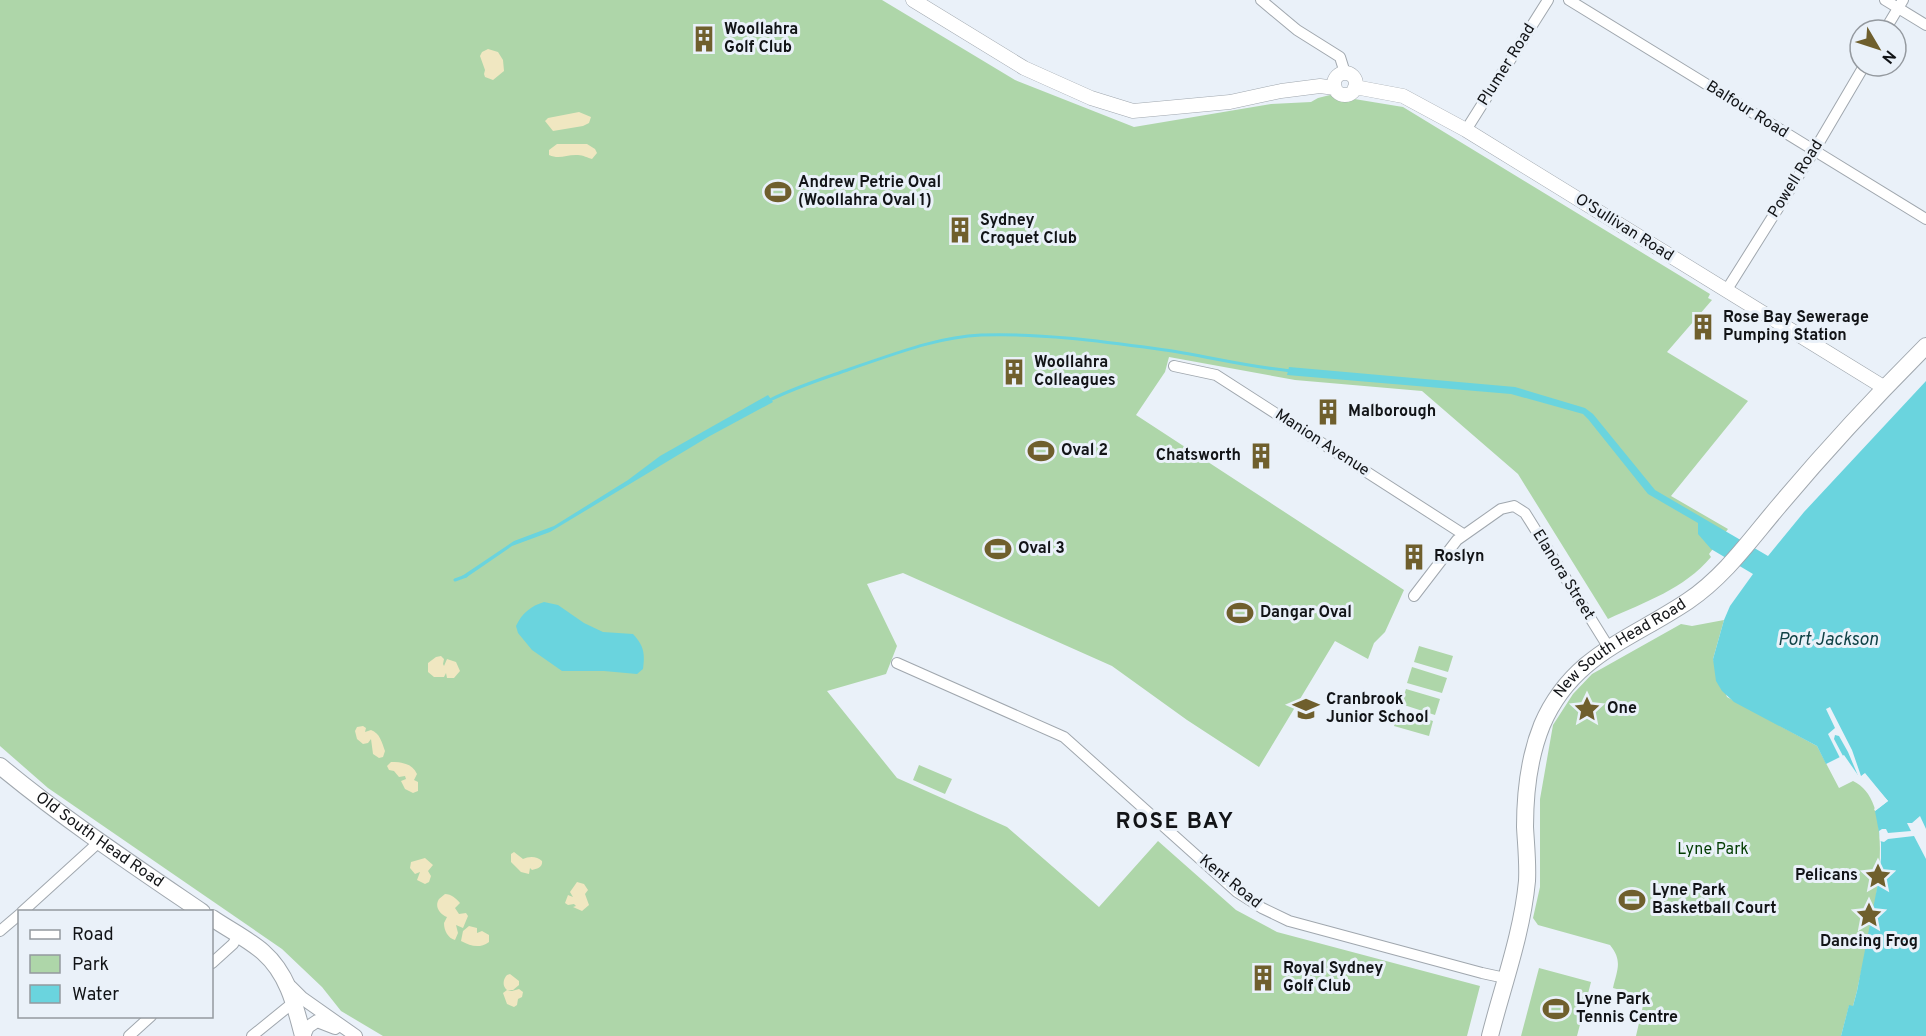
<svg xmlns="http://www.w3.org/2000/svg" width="1926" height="1036" font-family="Overpass,sans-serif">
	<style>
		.green { fill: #aed6a9 }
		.sand { fill: #f0e7c1 }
		.water { fill: #6ad4de }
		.pier { fill: #eaf1f9 }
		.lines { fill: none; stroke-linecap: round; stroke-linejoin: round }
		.stream { stroke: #6ad4de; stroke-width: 3 }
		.minor-casing { stroke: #a0a7ae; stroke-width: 12 }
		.tertiary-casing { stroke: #a0a7ae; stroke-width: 14 }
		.secondary-casing { stroke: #a0a7ae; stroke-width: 15 }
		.primary-casing { stroke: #a0a7ae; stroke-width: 18 }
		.minor { stroke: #fff; stroke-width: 10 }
		.tertiary { stroke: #fff; stroke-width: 12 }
		.secondary { stroke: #fff; stroke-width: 14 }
		.primary { stroke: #fff; stroke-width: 16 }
		.labels { text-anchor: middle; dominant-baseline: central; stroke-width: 6; stroke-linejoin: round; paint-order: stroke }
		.poi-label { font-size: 16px; font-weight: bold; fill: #121417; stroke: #eaf1f9; text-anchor: start }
		.street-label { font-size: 16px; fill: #121417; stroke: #eaf1f9 }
		.park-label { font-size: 16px; fill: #013b00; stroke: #eaf1f9 }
		.water-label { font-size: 18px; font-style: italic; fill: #104246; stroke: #eaf1f9 }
		.district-label { font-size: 22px; font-weight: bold; letter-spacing: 1.5px; fill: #121417; stroke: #eaf1f9 }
	</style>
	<rect width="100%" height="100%" fill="#eaf1f9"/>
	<!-- green -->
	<path class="green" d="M 0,0 L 882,0 L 1015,80 L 1134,127 L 1271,104 L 1311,102 L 1318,98 L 1330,95 L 1403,107 L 1710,294 L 1708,298 L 1712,300 L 1667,352 L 1748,401 L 1671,496 L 1728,529 L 1709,554 L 1711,557 C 1684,589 1645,602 1608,619 L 1518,474 L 1422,391 L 1295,380 L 1169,357 L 1165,372 L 1136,415 L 1404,590 L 1385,632 L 1374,643 L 1368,659 L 1335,641 L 1259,767 L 1187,720 L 1112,666 L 903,573 L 867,584 L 897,646 L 886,674 L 827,691 L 897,778 L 1007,827 L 1099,907 L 1158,841 L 1236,910 L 1277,932 L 1480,986 L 1467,1036 L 383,1036 L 341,1011 L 322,987 L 282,949 L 48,788 L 0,746 Z
		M 1724,620 L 1713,659 L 1727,697 L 1817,746 L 1839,788 L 1853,781 C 1906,805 1866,948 1857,991 L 1853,1006 L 1849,1006 L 1841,1036 L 1636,1036 L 1645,997 L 1613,988 C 1617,970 1623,961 1610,945 L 1538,925 L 1533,918 L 1540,887 L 1540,799 L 1553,725 L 1573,694 L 1592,674 L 1681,624 L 1692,626 Z
		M 1419,646 L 1453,656 L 1448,672 L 1414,662 Z
		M 1412,667 L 1447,678 L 1442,693 L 1407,683 Z
		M 1406,689 L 1440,699 L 1435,715 L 1401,704 Z
		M 1399,710 L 1433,721 L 1429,736 L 1394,726 Z
		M 919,765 L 952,779 L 945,794 L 913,780 Z
		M 1539,968 L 1591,982 L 1577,1036 L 1521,1036 Z"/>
	<!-- sand -->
	<path class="sand" d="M 488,49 L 498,52 L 503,60 L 504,71 L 493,80 L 485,77 L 484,74 L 485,70 L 480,56 L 482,52 Z
		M 579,112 L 591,117 L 589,123 L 583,126 L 553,131 L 545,121 L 548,118 Z
		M 557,144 L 587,144 L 595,149 L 597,153 L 592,159 C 588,158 583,155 578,155 C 567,154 560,160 549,155 L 549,150 Z
		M 441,656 L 444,659 L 443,664 L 444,666 L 447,659 L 456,662 L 460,671 L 454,678 L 447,678 L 446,673 L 444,677 L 434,677 L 428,672 L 428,663 L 436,657 Z
		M 363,726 L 366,728 L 365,732 L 371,730 C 380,733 382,743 385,751 L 383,757 L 379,758 L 373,754 L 371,739 L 368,743 L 363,744 L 357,739 L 355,731 L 357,727 Z
		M 391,762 C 401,762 412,763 417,774 L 414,780 L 418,782 L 418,791 L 413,793 L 405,789 L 401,781 L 406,779 L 405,776 L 399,777 L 394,771 L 389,770 L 387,766 Z
		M 514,852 L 523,859 C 529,856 537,856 542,861 C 543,867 537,869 532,870 L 530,868 L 529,874 L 521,872 L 511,862 L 511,854 Z
		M 425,858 L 433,865 L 428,871 L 431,876 L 429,882 L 425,884 L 417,880 L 420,872 L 415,874 L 410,868 L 411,862 Z
		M 577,882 L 584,884 L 588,890 L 585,894 L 589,905 L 582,911 L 573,907 L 576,906 L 574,904 L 568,905 L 565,903 L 568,895 L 573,897 L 570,892 Z
		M 445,894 C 451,894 457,899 460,903 L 455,908 L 459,914 L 466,913 L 468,916 L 463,928 L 456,925 L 458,933 L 455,940 C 448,938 444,931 444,923 L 447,917 C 440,914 434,907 439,899 Z
		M 469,926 L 477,928 L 477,933 L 482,931 L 489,935 L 489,942 C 479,949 471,946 461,941 L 463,931 Z
		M 510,974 L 519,981 L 519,985 L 513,990 L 507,990 L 512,991 L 519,989 L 523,992 L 522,997 L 518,999 L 517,1005 L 514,1007 L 507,1004 L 503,993 L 507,990 C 502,986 503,979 507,975 Z"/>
	<!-- water -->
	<path class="water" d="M 1289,367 L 1515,387 L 1585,408 L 1593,414 L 1655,490 L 1768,556 L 1804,512 L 1926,381 L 1926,1036 L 1841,1036 L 1849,1005 L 1853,1006 L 1857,991 L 1879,878 L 1881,858 L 1881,843 L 1875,811 L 1888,801 L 1864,774 L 1860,778 L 1844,755 L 1826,764 L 1817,746 L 1734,702 L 1722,691 L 1716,681 L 1713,659 L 1724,620 L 1730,606 L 1753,574 L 1711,549 L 1698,534 L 1698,523 L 1648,494 L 1588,419 L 1583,414 L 1511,394 L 1287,375 Z
		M 768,395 L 773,402 L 708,437 L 550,532 L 512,546 L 467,577 L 464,578 L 462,576 L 514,541 L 554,526 L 628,480 L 660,456 Z
		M 544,602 L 558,605 L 584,623 L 603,632 L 633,634 C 644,646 645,653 643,669 L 637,674 L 604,671 L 562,671 L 532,650 L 518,633 L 516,626 C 522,613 531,606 544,602 Z"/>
	<!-- pier -->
	<path class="pier" d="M 1830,707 L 1852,750 L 1861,776 L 1865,773 L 1888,801 L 1875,811 L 1874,809 L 1884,801 L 1864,778 L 1860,781 L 1857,780 L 1859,778 L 1848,752 L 1839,736 L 1835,735 L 1834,739 L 1851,771 L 1843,759 L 1841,760 L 1828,734 L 1835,728 L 1826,709 Z
		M 1920,816 L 1926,829 L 1926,859 L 1914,836 L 1888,839 L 1884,842 L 1880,841 L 1879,831 L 1882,829 L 1886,829 L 1888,833 L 1911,831 L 1907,823 L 1912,823 Z"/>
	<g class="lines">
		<!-- stream -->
		<path class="stream" d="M 770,400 C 796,387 822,379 850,369 C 892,355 936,337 981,335 C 1040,333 1100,341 1158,349 C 1203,355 1247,367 1292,371
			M 455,580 L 466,576"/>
		<!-- minor casing -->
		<g class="minor-casing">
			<path id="minor" d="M 1261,0 L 1297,30 L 1340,57 L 1345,73
				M 1569,0 L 1926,219
				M 1885,0 L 1926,25
				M 1885,30 L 1903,0
				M 1466,130 L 1548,0
				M 1726,291 L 1814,151 L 1864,66
				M 1174,366 L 1216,375 L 1463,534
				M 1414,596 L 1457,540 L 1501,509 L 1514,506 L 1525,513 L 1609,648
				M 897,663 L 1064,737 L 1237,892 L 1262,908 L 1289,921 L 1482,973 L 1505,978
				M 22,912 L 99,842
				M 0,931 L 20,914
				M 212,963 L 233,944 L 238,936
				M 129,1036 L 151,1016
				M 252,1036 L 294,1002"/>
		</g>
		<!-- tertiary casing -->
		<g class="tertiary-casing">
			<path id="tertiary" d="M 291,987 L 302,998 L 356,1036
				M 304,1036 L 308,1027 L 317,1021 L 335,1028"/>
		</g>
		<!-- secondary casing -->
		<g class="secondary-casing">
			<path id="secondary" d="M 913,0 L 1024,68 L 1091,98 L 1133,111 L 1230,102 L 1281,91 L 1320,86 L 1335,88
				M1334 84a11 11 0 1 1 22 0a11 11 0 1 1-22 0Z
				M 1355,87 L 1403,96 L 1466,130 L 1885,388"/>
		</g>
		<!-- primary casing -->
		<g class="primary-casing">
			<g id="primary">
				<path id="s1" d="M 0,766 C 64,819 133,865 202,912"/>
				<path d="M 212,918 C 228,929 248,939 263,952 C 288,974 295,1005 303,1036"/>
				<path id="s2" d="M 1490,1036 C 1503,985 1522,934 1527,881 C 1528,863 1526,845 1525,827 C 1525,793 1529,757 1542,725 C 1572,655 1630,640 1688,601 C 1725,576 1750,540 1778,507 C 1825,451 1875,397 1926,346"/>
			</g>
		</g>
		<!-- minor -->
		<use href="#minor" class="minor"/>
		<!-- tertiary -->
		<use href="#tertiary" class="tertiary"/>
		<!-- secondary -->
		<use href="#secondary" class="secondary"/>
		<!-- primary -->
		<use href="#primary" class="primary"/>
	</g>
	<!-- icons -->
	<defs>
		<g id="building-bare" transform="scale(2.07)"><path d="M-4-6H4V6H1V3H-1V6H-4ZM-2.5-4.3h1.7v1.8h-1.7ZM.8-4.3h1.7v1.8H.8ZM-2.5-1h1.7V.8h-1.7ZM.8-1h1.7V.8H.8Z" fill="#6f5f2d" stroke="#eaf1f9" stroke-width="2.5" paint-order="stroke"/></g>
		<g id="stadium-bare" transform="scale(2.07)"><path d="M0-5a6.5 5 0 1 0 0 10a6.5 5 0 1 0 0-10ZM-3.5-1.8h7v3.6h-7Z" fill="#6f5f2d" stroke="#eaf1f9" stroke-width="2.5" paint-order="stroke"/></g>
		<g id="school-bare" transform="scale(2.07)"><path d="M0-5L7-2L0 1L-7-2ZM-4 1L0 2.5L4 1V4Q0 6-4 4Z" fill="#6f5f2d" stroke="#eaf1f9" stroke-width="2.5" paint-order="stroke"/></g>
		<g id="sight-bare" transform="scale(2.07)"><path d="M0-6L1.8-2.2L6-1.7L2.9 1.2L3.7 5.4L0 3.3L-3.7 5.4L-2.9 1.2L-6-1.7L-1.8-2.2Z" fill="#6f5f2d" stroke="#eaf1f9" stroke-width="2.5" paint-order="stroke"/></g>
	</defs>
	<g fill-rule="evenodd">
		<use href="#building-bare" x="704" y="39"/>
		<use href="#stadium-bare" x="778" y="192"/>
		<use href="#building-bare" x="960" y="230"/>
		<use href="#building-bare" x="1703" y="327"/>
		<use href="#building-bare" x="1014" y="372"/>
		<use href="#building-bare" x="1328" y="412"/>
		<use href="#stadium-bare" x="1041" y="451"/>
		<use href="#building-bare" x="1261" y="456"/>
		<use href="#stadium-bare" x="998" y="549"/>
		<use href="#building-bare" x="1414" y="557"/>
		<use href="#stadium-bare" x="1240" y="613"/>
		<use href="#school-bare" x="1306" y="709"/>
		<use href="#sight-bare" x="1587" y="709"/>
		<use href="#sight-bare" x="1878" y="876"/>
		<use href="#stadium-bare" x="1632" y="900"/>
		<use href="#sight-bare" x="1869" y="915"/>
		<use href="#building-bare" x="1263" y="978"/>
		<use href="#stadium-bare" x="1556" y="1009"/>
	</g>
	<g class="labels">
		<!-- poi labels -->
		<g class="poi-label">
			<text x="724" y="30">Woollahra<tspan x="724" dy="18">Golf Club</tspan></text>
			<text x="798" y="183">Andrew Petrie Oval<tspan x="798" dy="18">(Woollahra Oval 1)</tspan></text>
			<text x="980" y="221">Sydney<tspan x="980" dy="18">Croquet Club</tspan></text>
			<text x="1723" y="318">Rose Bay Sewerage<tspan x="1723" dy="18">Pumping Station</tspan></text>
			<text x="1034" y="363">Woollahra<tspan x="1034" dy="18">Colleagues</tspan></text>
			<text x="1348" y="412">Malborough</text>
			<text x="1061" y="451">Oval 2</text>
			<text x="1241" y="456" text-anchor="end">Chatsworth</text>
			<text x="1018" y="549">Oval 3</text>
			<text x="1434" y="557">Roslyn</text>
			<text x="1260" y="613">Dangar Oval</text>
			<text x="1326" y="700">Cranbrook<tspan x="1326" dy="18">Junior School</tspan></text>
			<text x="1607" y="709">One</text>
			<text x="1858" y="876" text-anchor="end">Pelicans</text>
			<text x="1652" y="891">Lyne Park<tspan x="1652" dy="18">Basketball Court</tspan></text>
			<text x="1869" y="942" text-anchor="middle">Dancing Frog</text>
			<text x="1283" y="969">Royal Sydney<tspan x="1283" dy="18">Golf Club</tspan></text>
			<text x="1576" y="1000">Lyne Park<tspan x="1576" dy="18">Tennis Centre</tspan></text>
		</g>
		<!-- street labels -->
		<g class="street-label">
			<text transform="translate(1507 65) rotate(-58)">Plumer Road</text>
			<text transform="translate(1747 110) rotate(32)">Balfour Road</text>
			<text transform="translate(1796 179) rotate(-58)">Powell Road</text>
			<text transform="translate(1624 228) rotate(32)">O'Sullivan Road</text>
			<text transform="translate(1322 443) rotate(33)">Manion Avenue</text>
			<text transform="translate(1563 575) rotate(58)">Elanora Street</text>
			<text stroke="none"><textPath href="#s2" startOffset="430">New South Head Road</textPath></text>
			<text stroke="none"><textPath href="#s1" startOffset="124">Old South Head Road</textPath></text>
			<text transform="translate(1230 882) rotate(39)">Kent Road</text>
		</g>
		<!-- park labels -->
		<g class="park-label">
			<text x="1713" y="850">Lyne Park</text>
		</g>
		<!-- water labels -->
		<g class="water-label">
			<text x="1828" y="640">Port Jackson</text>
		</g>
		<!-- district labels -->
		<g class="district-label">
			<text x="1175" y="822">ROSE BAY</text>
		</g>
	</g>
	<!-- legend -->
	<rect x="18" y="910" width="195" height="108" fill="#eaf1f9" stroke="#94999f" stroke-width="1.5"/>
	<rect x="30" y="930" width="30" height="9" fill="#ffffff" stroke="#94999f" stroke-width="1.5"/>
	<text x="72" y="940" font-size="18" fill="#121417">Road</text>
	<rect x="30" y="955" width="30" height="18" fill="#aed6a9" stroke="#94999f" stroke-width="1.5"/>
	<text x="72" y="970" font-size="18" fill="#121417">Park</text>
	<rect x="30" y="985" width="30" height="18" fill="#6ad4de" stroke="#94999f" stroke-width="1.5"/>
	<text x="72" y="1000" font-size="18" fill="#121417">Water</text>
	<!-- north arrow -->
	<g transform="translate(1878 48) rotate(129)"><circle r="28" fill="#eaf1f9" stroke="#94999f" stroke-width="1.5"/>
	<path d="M0-4.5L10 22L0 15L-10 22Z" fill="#6f5f2d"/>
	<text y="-9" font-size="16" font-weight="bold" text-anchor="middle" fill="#121417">N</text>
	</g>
</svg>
